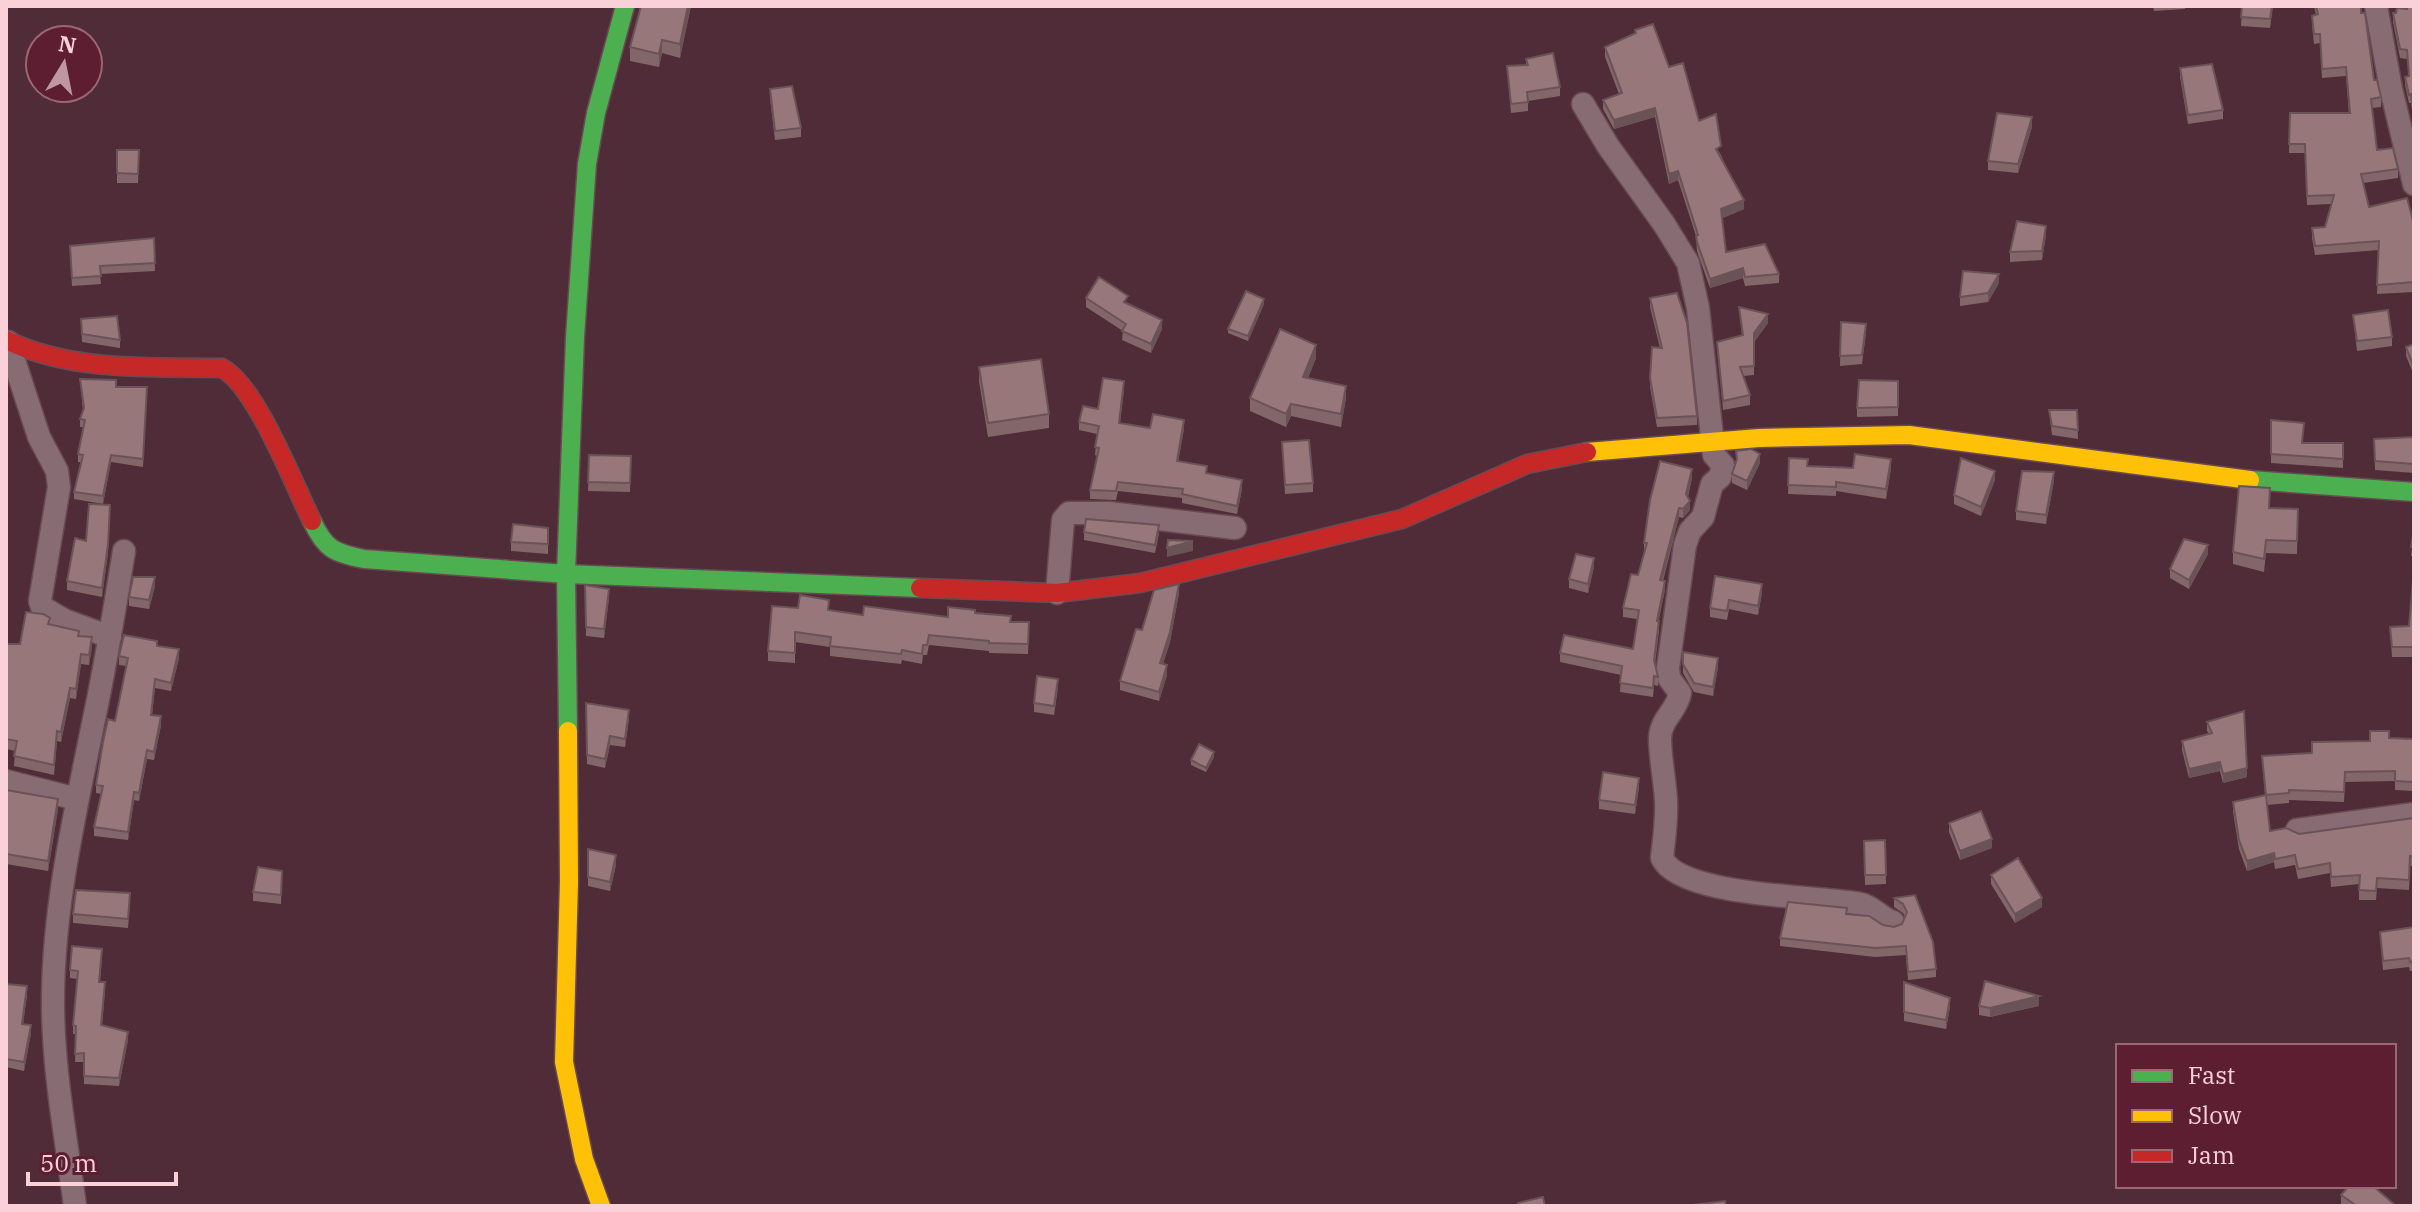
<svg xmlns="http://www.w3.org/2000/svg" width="2420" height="1212" font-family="'IBM Plex Serif',serif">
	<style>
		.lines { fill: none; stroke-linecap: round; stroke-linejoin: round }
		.street-casing { stroke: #694a53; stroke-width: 25 }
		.fast-casing { stroke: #694a53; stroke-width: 21 }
		.slow-casing { stroke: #694a53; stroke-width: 21 }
		.jam-casing { stroke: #694a53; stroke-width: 21 }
		.street { stroke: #876c73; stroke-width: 22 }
		.fast { stroke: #4caf50; stroke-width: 18 }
		.slow { stroke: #ffc107; stroke-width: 18 }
		.jam { stroke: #c62828; stroke-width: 18 }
		.wall { fill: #83666a }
		.shaded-wall { fill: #6a5356 }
		.building { fill: #98777b; stroke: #6a5356; stroke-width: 2 }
	</style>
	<rect width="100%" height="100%" fill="#4f2c37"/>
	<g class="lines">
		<!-- street casing -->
		<g class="street-casing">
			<path id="street" d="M 2376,6 L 2391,89 L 2414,184
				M 1583,104 L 1608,146 L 1664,224 L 1688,263 L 1698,308 L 1714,455 L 1723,465 L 1720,477 L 1712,484 L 1703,517 L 1690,531 L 1685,545 L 1668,668 L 1669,678 L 1680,693 C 1677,711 1661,718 1660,738 C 1660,759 1665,780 1666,801 C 1667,821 1664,839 1662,858 C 1680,897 1820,896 1861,904 C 1874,907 1880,918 1893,922
				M 8,342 L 39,437 L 57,471 L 59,487 L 40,601 L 42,607 L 64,620 L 110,637
				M 1057,593 L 1063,520 L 1069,513 L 1109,513 L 1235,528
				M 6,781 L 77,799
				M 2297,830 L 2414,814
				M 75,1206 C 66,1137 52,1065 53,995 C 54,902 76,809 94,719 C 106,663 115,607 124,551"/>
		</g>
		<!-- fast casing -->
		<g class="fast-casing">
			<path id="fast" d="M 2250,480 L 2414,492
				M 312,521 C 325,549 334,553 364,559 L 566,574 L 920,588
				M 568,731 L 566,574 L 575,337 L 587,164 L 596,113 L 625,6"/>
		</g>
		<!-- slow casing -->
		<g class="slow-casing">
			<path id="slow" d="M 1587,452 L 1759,438 L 1909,435 L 2250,480
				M 568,731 L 569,882 L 564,1062 L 584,1159 L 601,1206"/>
		</g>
		<!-- jam casing -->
		<g class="jam-casing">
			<path id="jam" d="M 6,340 C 72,372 150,367 222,368 C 256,386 293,483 312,521
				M 920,588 L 1057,593 L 1140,583 L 1402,519 L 1527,464 L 1587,452"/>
		</g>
		<!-- street -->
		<use href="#street" class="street"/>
		<!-- fast -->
		<use href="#fast" class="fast"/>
		<!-- slow -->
		<use href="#slow" class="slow"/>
		<!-- jam -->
		<use href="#jam" class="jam"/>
	</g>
	<!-- wall -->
	<path class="wall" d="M 691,6 L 680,58 L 662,53 L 659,67 L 630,61 L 630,47 Z
		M 2153,6 L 2185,6 L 2185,9 L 2154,11 Z
		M 2242,6 L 2273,6 L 2270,28 L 2241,26 Z
		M 2314,6 L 2361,6 L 2374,80 L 2381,97 L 2381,107 L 2372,108 L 2377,150 L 2398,169 L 2398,178 L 2363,183 L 2369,207 L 2414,224 L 2414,292 L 2377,294 L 2379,250 L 2315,255 L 2312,238 L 2312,228 L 2325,227 L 2331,204 L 2307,205 L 2305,153 L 2289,153 L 2290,113 L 2349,113 L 2346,76 L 2322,78 L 2320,43 L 2314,44 L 2312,25 L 2312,16 L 2316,15 Z
		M 2414,6 L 2414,124 L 2411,103 L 2409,103 L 2405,85 L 2405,77 L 2409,76 L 2407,59 L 2400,58 L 2393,22 L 2393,13 Z
		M 1605,47 L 1669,67 L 1699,121 L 1721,155 L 1744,209 L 1722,218 L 1726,252 L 1779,274 L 1779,283 L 1745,286 L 1743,278 L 1710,288 L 1697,251 L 1696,236 L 1678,180 L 1669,184 L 1655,117 L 1614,129 L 1603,109 L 1603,100 L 1619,94 L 1605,57 Z
		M 1526,59 L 1560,87 L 1560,96 L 1528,101 L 1528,111 L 1511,113 L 1507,66 L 1526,65 Z
		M 2180,68 L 2223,110 L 2223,119 L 2188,124 L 2180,77 Z
		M 770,89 L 801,128 L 801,137 L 775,140 L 770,98 Z
		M 2032,127 L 2018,173 L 1988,170 L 1988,161 Z
		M 117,150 L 139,150 L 138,183 L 117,183 Z
		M 2046,235 L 2042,260 L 2010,262 L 2010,252 Z
		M 154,238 L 155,271 L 100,274 L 101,284 L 72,286 L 70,254 Z
		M 1999,283 L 1988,302 L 1960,306 L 1960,297 Z
		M 1086,298 L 1128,304 L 1162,329 L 1151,353 L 1122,340 L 1123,331 L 1086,307 Z
		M 1650,298 L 1697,416 L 1697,425 L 1657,427 L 1650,387 L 1650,378 L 1660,348 L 1650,307 Z
		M 1264,304 L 1248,341 L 1228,333 L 1228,329 Z
		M 1739,307 L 1768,323 L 1754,342 L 1754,375 L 1743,376 L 1750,395 L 1750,405 L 1723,410 L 1717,342 L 1742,336 Z
		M 2353,315 L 2392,337 L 2392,346 L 2357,351 Z
		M 81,319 L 120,340 L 120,348 L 82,342 Z
		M 1841,322 L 1866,333 L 1862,364 L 1840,366 Z
		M 2414,344 L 2414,375 L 2406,356 L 2406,347 Z
		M 1316,358 L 1308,378 L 1346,398 L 1341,427 L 1291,416 L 1286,427 L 1250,411 L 1250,398 Z
		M 979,367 L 1049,414 L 1049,428 L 988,437 L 979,381 Z
		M 80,379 L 116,387 L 147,387 L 143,467 L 111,462 L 103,504 L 74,499 L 74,492 L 81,462 L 78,462 L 78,454 L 84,427 L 80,427 L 80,419 L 83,410 Z
		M 1898,381 L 1898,416 L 1857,417 L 1857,408 Z
		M 1124,390 L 1120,423 L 1150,428 L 1184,429 L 1178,461 L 1242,489 L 1237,514 L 1182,503 L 1182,498 L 1118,491 L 1116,500 L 1090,499 L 1090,490 L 1097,456 L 1095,455 L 1097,434 L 1079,430 L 1079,422 Z
		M 2049,410 L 2077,410 L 2078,439 L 2052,435 Z
		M 2271,420 L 2303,443 L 2343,443 L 2343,468 L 2271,463 Z
		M 2414,437 L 2414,473 L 2375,470 L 2374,439 Z
		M 1282,442 L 1313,483 L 1313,492 L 1285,494 Z
		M 1736,451 L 1760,463 L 1747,490 L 1732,483 L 1732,474 L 1736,462 Z
		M 589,455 L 631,456 L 630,492 L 588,491 Z
		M 1789,458 L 1807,466 L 1891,468 L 1886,499 L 1836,491 L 1836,496 L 1788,494 Z
		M 1692,478 L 1688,497 L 1690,510 L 1683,518 L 1679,517 L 1663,581 L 1665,590 L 1658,621 L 1659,631 L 1655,664 L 1658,677 L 1658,686 L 1654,685 L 1653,697 L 1620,692 L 1621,675 L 1560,662 L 1560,653 L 1633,649 L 1637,619 L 1623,617 L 1623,608 L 1638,575 L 1644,552 L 1644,543 Z
		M 1995,480 L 1981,516 L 1954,504 L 1954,495 Z
		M 2054,481 L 2046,524 L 2016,520 L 2016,511 Z
		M 2270,501 L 2270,508 L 2298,509 L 2297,554 L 2266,553 L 2264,572 L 2233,564 L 2233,552 Z
		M 548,528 L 548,554 L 511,551 L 511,542 Z
		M 2414,529 L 2414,557 L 2411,556 Z
		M 1084,532 L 1159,533 L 1155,553 L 1084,540 Z
		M 108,553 L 102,597 L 67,590 L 67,581 Z
		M 2208,554 L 2189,589 L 2170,578 L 2170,569 Z
		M 1594,567 L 1588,593 L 1569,588 L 1569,579 Z
		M 1715,576 L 1762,593 L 1758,615 L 1729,609 L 1727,620 L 1710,617 L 1710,608 Z
		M 2414,580 L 2414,657 L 2392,657 L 2390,627 L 2409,626 Z
		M 585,585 L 609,598 L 604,638 L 586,636 Z
		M 155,586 L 149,609 L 129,606 L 129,597 Z
		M 1179,593 L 1170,642 L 1163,664 L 1167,675 L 1159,701 L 1120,690 L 1120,681 L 1142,630 Z
		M 798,608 L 863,615 L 948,617 L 975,613 L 1011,622 L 1029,622 L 1028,654 L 989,653 L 989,651 L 929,645 L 927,655 L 923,655 L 922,664 L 902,660 L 901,664 L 830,656 L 830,647 L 795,642 L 795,663 L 768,661 L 768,651 Z
		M 50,624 L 79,636 L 92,647 L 89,665 L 81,664 L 76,699 L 70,698 L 61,742 L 57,741 L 54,775 L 14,766 L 15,751 L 6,749 L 6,644 L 20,644 Z
		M 157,646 L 179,658 L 171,691 L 155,688 L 152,715 L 161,725 L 154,760 L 147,759 L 139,801 L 134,800 L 128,840 L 94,836 L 94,827 L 101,794 L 96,793 L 96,785 L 115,721 L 126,666 L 119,665 L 119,656 Z
		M 1683,652 L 1718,667 L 1713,696 L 1694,692 L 1683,673 Z
		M 1058,688 L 1054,715 L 1034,712 L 1034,703 Z
		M 586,703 L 629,718 L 625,747 L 610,745 L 605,768 L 587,764 Z
		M 2207,722 L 2247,777 L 2223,783 L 2220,771 L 2189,778 L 2182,750 L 2182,741 L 2209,734 L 2207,731 Z
		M 2389,738 L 2414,739 L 2414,791 L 2395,790 L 2395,781 L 2345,782 L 2344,802 L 2289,800 L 2289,803 L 2267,805 L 2270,831 L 2299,834 L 2414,818 L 2414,866 L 2410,866 L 2409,890 L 2377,888 L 2376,900 L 2359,900 L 2359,884 L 2331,887 L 2330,873 L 2298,879 L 2295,865 L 2275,869 L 2274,862 L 2247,871 L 2239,849 L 2233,812 L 2233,802 L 2265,795 L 2262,756 L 2312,753 L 2370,741 Z
		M 1214,757 L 1206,772 L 1191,765 L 1191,760 Z
		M 1639,787 L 1635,814 L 1599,809 L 1599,800 Z
		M 6,790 L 58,809 L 48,871 L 6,864 Z
		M 1949,823 L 1992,848 L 1960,860 L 1949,832 Z
		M 1885,840 L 1886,884 L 1865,885 L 1864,841 Z
		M 588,849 L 616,865 L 610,891 L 588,886 Z
		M 282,871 L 281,904 L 253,901 L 253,892 Z
		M 1991,875 L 2042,907 L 2015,923 L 1991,884 Z
		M 1915,895 L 1936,969 L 1936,977 L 1908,980 L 1906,955 L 1875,957 L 1780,946 L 1780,938 L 1883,925 L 1894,927 L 1902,924 L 1905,917 L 1903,913 L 1894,907 L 1894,898 Z
		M 130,902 L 128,928 L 73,923 L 73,914 Z
		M 2414,927 L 2414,971 L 2410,971 L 2409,967 L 2383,970 L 2380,932 Z
		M 102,957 L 100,982 L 105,990 L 102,1026 L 128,1040 L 119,1086 L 84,1084 L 84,1062 L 75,1062 L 76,1034 L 73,1034 L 73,1025 L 77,979 L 70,978 L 70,970 Z
		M 1904,982 L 1950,1007 L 1946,1029 L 1904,1021 Z
		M 6,984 L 27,995 L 23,1024 L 31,1033 L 24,1071 L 6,1067 Z
		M 1979,1006 L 2039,1006 L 1990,1017 L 1979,1015 Z
		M 2341,1195 L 2395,1206 L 2343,1206 L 2341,1204 Z"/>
	<!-- shaded-wall -->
	<path class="shaded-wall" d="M 688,6 L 691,6 L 680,58 L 680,44 Z
		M 662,40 L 662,53 L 659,67 L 659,54 Z
		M 1655,108 L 1655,117 L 1614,129 L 1614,120 Z
		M 2032,117 L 2032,127 L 2018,173 L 2018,164 Z
		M 1678,171 L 1678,180 L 1669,184 L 1669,174 Z
		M 1744,200 L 1744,209 L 1721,219 L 1721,209 Z
		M 2046,226 L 2046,235 L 2042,260 L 2042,251 Z
		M 1743,268 L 1743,278 L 1710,288 L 1710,279 Z
		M 1999,274 L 1999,283 L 1988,302 L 1988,293 Z
		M 1264,299 L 1264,304 L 1248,341 L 1248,336 Z
		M 1768,314 L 1768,323 L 1754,342 L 1754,375 L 1754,333 Z
		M 1162,320 L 1162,329 L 1151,353 L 1151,344 Z
		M 1316,345 L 1316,358 L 1303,389 L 1303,377 Z
		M 1346,386 L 1346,398 L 1341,427 L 1341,414 Z
		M 1291,404 L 1291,416 L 1286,427 L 1286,414 Z
		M 1184,420 L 1184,429 L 1177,469 L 1177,461 Z
		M 1760,454 L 1760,463 L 1747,490 L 1747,481 Z
		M 111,455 L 111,462 L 103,504 L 103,496 Z
		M 1891,459 L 1891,468 L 1886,499 L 1886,489 Z
		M 1692,469 L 1692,478 L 1686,503 L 1686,494 Z
		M 1995,471 L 1995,480 L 1981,516 L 1981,507 Z
		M 2054,472 L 2054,481 L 2046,524 L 2046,515 Z
		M 1242,480 L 1242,489 L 1237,514 L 1237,506 Z
		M 1690,501 L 1690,510 L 1683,518 L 1683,509 Z
		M 1679,508 L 1679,517 L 1660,589 L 1660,580 Z
		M 110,514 L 108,553 L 102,597 L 102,588 Z
		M 1193,541 L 1193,551 L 1167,557 L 1167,548 Z
		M 2208,545 L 2208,554 L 2189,589 L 2189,580 Z
		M 1594,558 L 1594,567 L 1588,593 L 1588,584 Z
		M 155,577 L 155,586 L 149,609 L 149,600 Z
		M 1665,581 L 1665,590 L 1657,630 L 1657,621 Z
		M 1179,584 L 1179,593 L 1170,642 L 1160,673 L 1160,663 Z
		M 1762,584 L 1762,593 L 1758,615 L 1758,606 Z
		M 609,589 L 609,598 L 604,638 L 604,629 Z
		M 92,637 L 92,647 L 89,665 L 89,655 Z
		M 179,649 L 179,658 L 171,691 L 171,683 Z
		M 81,654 L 81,664 L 76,699 L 76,689 Z
		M 1718,658 L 1718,667 L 1713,696 L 1713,687 Z
		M 1167,665 L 1167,675 L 1159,701 L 1159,692 Z
		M 70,688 L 70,698 L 61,742 L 61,732 Z
		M 629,710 L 629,718 L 625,747 L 625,739 Z
		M 161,716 L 161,725 L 154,760 L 154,752 Z
		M 610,736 L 610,745 L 605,768 L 605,759 Z
		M 147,750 L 147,759 L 139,801 L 139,793 Z
		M 1214,752 L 1214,757 L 1206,772 L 1206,768 Z
		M 2220,762 L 2220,771 L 2189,778 L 2189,769 Z
		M 2247,768 L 2247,777 L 2223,783 L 2223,774 Z
		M 1639,778 L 1639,787 L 1635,814 L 1635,805 Z
		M 134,792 L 134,800 L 128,840 L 128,832 Z
		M 58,799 L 58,809 L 48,871 L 48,861 Z
		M 1992,839 L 1992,848 L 1960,860 L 1960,851 Z
		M 2274,853 L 2274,862 L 2247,871 L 2247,861 Z
		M 616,855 L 616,865 L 610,891 L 610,882 Z
		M 2042,898 L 2042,907 L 2015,923 L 2015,914 Z
		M 2039,996 L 2039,1006 L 1990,1017 L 1990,1008 Z
		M 1950,998 L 1950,1007 L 1946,1029 L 1946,1020 Z
		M 31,1025 L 31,1033 L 24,1071 L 24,1062 Z
		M 128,1032 L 128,1040 L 119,1086 L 119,1078 Z"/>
	<!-- building -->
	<path class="building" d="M 641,6 L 688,6 L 680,44 L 662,40 L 659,54 L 630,47 Z
		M 2242,6 L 2272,6 L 2270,19 L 2241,17 Z
		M 2316,6 L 2361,6 L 2361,13 L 2365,13 L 2374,80 L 2377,80 L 2381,97 L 2371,99 L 2377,150 L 2393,148 L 2398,169 L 2361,174 L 2369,207 L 2407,198 L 2414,224 L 2414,282 L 2377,285 L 2379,241 L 2315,246 L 2312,228 L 2325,227 L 2334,195 L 2307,196 L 2305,144 L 2289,144 L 2290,113 L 2350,113 L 2346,67 L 2322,69 L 2320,34 L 2314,34 L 2312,16 L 2318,14 Z
		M 2407,6 L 2414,6 L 2414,115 L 2411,94 L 2409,95 L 2405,77 L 2409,76 L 2407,50 L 2400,49 L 2393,13 L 2396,13 L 2397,8 L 2407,9 Z
		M 1653,24 L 1669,67 L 1683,63 L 1699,121 L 1716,114 L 1721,146 L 1716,149 L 1744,200 L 1721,209 L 1726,252 L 1765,244 L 1779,274 L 1745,277 L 1743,268 L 1710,279 L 1697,242 L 1696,236 L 1698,235 L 1678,171 L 1669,174 L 1655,108 L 1614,120 L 1603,100 L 1622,93 L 1605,47 L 1636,33 L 1635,30 Z
		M 1553,53 L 1560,87 L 1527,92 L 1528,102 L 1511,104 L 1507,66 L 1528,65 L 1526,59 Z
		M 2212,64 L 2223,110 L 2188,115 L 2180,68 Z
		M 792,86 L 801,128 L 775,131 L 770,89 Z
		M 1997,113 L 2032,117 L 2018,164 L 1988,161 Z
		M 117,150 L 139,150 L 138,174 L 117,173 Z
		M 2017,221 L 2046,226 L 2042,251 L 2010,252 Z
		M 154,238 L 155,263 L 100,266 L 101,276 L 72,278 L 70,246 Z
		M 1963,271 L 1999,274 L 1988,293 L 1960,297 Z
		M 1099,277 L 1128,296 L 1124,302 L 1162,320 L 1151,344 L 1122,331 L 1126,324 L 1086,298 Z
		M 1246,291 L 1264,299 L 1248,336 L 1228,329 Z
		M 1677,293 L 1687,323 L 1697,416 L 1657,418 L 1650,378 L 1652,347 L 1662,348 L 1650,298 Z
		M 1739,307 L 1768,314 L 1754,333 L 1754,366 L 1740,367 L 1750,395 L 1723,401 L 1717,342 L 1743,335 Z
		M 2388,310 L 2392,337 L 2357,341 L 2353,315 Z
		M 117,316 L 120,340 L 82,334 L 81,319 Z
		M 1841,322 L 1866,324 L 1862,355 L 1840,356 Z
		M 1280,329 L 1316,345 L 1303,377 L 1346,386 L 1341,414 L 1291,404 L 1286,414 L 1250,398 Z
		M 2414,344 L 2414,367 L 2406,347 Z
		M 1041,359 L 1049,414 L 988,423 L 979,367 Z
		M 1103,378 L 1124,381 L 1119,423 L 1150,428 L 1153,414 L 1184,420 L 1177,461 L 1207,466 L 1206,473 L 1242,480 L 1237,506 L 1182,494 L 1183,489 L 1118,482 L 1116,491 L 1090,490 L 1099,448 L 1095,447 L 1099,426 L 1079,422 L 1083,406 L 1098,409 Z
		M 80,379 L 116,380 L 116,387 L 147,387 L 143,459 L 111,455 L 103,496 L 74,492 L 83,455 L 78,454 L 85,420 L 80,419 L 84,408 Z
		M 1859,380 L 1898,381 L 1898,407 L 1857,408 Z
		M 2049,410 L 2077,410 L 2078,430 L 2052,426 Z
		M 2271,420 L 2304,423 L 2302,443 L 2343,443 L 2343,459 L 2271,454 Z
		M 2414,437 L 2414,464 L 2375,461 L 2374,439 Z
		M 1309,440 L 1313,483 L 1285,485 L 1282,442 Z
		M 1751,449 L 1760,454 L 1747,481 L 1732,474 L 1737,459 L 1736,451 Z
		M 1855,454 L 1891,459 L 1886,489 L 1836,482 L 1836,487 L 1788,485 L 1789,458 L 1808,459 L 1807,466 L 1853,468 Z
		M 589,455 L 631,456 L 630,483 L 588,482 Z
		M 1961,458 L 1995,471 L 1981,507 L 1954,495 Z
		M 1660,461 L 1692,469 L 1686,494 L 1690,501 L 1683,509 L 1679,508 L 1660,580 L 1665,581 L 1657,621 L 1659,621 L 1654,660 L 1658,677 L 1654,676 L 1653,688 L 1620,683 L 1622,666 L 1560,653 L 1564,635 L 1633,649 L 1639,610 L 1623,608 L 1631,574 L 1638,575 L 1647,543 L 1644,543 L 1650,500 Z
		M 2022,471 L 2054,472 L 2046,515 L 2016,511 Z
		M 2239,486 L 2270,488 L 2269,508 L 2298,509 L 2297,541 L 2266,540 L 2264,559 L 2233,552 Z
		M 89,504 L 110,505 L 108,545 L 102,588 L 67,581 L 75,538 L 86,541 Z
		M 1086,519 L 1159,525 L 1155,545 L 1084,532 Z
		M 513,524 L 548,528 L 548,544 L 511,542 Z
		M 2414,529 L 2414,547 L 2411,547 Z
		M 2184,539 L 2208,545 L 2189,580 L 2170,569 Z
		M 1168,540 L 1193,541 L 1167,548 Z
		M 1576,554 L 1594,558 L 1588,584 L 1569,579 Z
		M 1715,576 L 1762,584 L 1758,606 L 1729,600 L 1727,611 L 1710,608 Z
		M 133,577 L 155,577 L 149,600 L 129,597 Z
		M 2413,580 L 2414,580 L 2414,647 L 2392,647 L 2390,627 L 2409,626 Z
		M 1179,584 L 1170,632 L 1160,663 L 1167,665 L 1159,692 L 1120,681 L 1136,629 L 1142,630 L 1154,590 Z
		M 585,585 L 609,589 L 604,629 L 586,627 Z
		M 800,595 L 829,600 L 828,610 L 863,615 L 864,606 L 948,617 L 948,607 L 975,610 L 975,613 L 1011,616 L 1010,622 L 1029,622 L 1028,644 L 989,643 L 989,641 L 929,635 L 927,645 L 923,645 L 922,654 L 902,650 L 901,654 L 830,646 L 831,637 L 795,632 L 795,653 L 768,651 L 772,606 L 798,608 Z
		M 26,612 L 43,614 L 50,618 L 48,624 L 79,631 L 78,636 L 92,637 L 89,655 L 81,654 L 76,689 L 70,688 L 61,732 L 57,731 L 54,765 L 14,756 L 17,741 L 6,739 L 6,644 L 20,644 Z
		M 124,635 L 157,641 L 157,646 L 179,649 L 171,683 L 155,679 L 151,715 L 161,716 L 154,752 L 147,750 L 139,793 L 134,792 L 128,832 L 94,827 L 103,786 L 96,785 L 103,742 L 108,719 L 115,721 L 128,658 L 119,656 Z
		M 1683,652 L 1718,658 L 1713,687 L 1694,683 L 1683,664 Z
		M 1037,676 L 1058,679 L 1054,706 L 1034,703 Z
		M 586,703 L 629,710 L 625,739 L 610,736 L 605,759 L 587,755 Z
		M 2244,711 L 2247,768 L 2223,774 L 2220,762 L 2189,769 L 2182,741 L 2212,733 L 2207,722 Z
		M 2370,731 L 2389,731 L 2389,738 L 2414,739 L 2414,782 L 2395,781 L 2395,771 L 2345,772 L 2344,792 L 2289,790 L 2289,793 L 2266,795 L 2262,756 L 2312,753 L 2312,742 L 2370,741 Z
		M 1199,744 L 1214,752 L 1206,768 L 1191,760 Z
		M 1603,772 L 1639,778 L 1635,805 L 1599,800 Z
		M 6,790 L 58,799 L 48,861 L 6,854 Z
		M 2266,795 L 2270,831 L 2286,828 L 2299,834 L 2414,818 L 2414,857 L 2410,856 L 2409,880 L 2377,878 L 2376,891 L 2359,890 L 2360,875 L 2331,877 L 2330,863 L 2298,869 L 2295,855 L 2275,859 L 2274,853 L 2247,861 L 2239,840 L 2233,802 Z
		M 1981,811 L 1992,839 L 1960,851 L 1949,823 Z
		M 1885,840 L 1886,875 L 1865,875 L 1864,841 Z
		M 588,849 L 616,855 L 610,882 L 588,877 Z
		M 2018,858 L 2042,898 L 2015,914 L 1991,875 Z
		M 258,867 L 282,871 L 281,895 L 253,892 Z
		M 76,890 L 130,893 L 128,919 L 73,914 Z
		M 1915,895 L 1933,942 L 1936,969 L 1908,972 L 1906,946 L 1875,948 L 1780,938 L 1788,902 L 1847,908 L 1846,914 L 1869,916 L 1883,925 L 1894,927 L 1902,924 L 1907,912 L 1903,904 L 1894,898 Z
		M 2414,927 L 2414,961 L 2410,962 L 2409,958 L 2383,961 L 2380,932 Z
		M 72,946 L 102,949 L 99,982 L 105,982 L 101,1025 L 128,1032 L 119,1078 L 84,1076 L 84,1053 L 75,1054 L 76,1026 L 73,1025 L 78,971 L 70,970 Z
		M 1985,981 L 2039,996 L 1990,1008 L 1979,1006 Z
		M 1904,982 L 1950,998 L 1946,1020 L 1904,1012 Z
		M 6,984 L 27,986 L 22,1024 L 31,1025 L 24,1062 L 6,1059 Z
		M 2349,1186 L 2373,1186 L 2395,1205 L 2393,1206 L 2357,1206 L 2341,1195 Z
		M 1543,1197 L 1545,1206 L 1519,1206 L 1518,1203 Z
		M 1725,1201 L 1726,1206 L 1684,1206 Z"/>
	<!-- border -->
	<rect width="2420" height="1212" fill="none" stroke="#fad1d9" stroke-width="16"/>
	<!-- legend -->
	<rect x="2116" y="1044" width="280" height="144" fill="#5d1e31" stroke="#9c6674" stroke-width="2"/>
	<rect x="2132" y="1070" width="40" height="12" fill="#4caf50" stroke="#9c6674" stroke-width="2"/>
	<text x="2188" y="1084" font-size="24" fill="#fad1d9">Fast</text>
	<rect x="2132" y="1110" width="40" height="12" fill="#ffc107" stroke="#9c6674" stroke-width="2"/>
	<text x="2188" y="1124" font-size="24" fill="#fad1d9">Slow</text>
	<rect x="2132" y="1150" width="40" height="12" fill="#c62828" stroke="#9c6674" stroke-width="2"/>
	<text x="2188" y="1164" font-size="24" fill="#fad1d9">Jam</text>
	<!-- north arrow -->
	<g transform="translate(64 64) rotate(10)"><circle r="38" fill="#5d1e31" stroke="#9c6674" stroke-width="2"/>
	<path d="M0-6L14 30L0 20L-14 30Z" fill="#be97a0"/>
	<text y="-12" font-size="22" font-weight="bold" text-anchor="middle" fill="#fad1d9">N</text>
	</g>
	<!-- scale -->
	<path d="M28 1172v12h148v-12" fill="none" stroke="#fad1d9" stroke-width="4"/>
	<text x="40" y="1172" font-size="24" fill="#fad1d9" stroke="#5d1e31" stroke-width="6" paint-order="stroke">50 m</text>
</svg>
